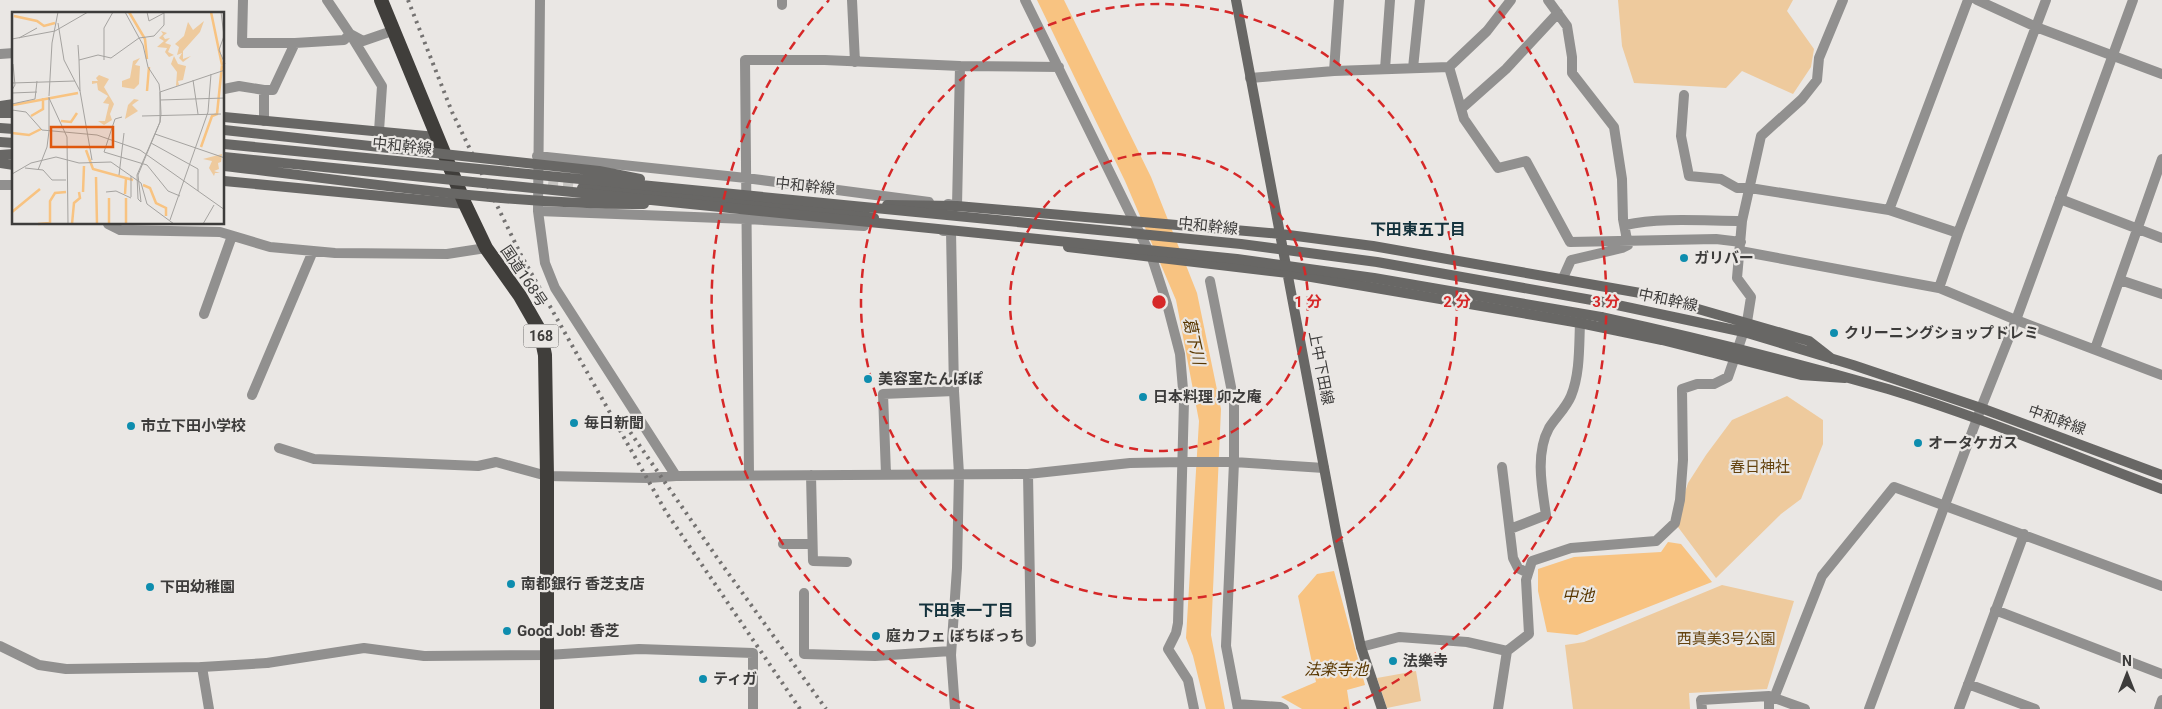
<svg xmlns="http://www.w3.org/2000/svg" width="2162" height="709" font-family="Roboto,'Noto Sans JP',sans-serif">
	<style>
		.green { fill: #eeca9d }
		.water { fill: #f8c381 }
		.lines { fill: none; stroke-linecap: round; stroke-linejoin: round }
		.secondary-tunnel { stroke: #c7c5c2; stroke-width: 10; stroke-dasharray: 10 5; stroke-linecap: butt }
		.minor { stroke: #91908f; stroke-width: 10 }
		.tertiary { stroke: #91908f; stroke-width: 10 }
		.secondary { stroke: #686765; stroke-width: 10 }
		.trunk { stroke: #403e3b; stroke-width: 14 }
		.rail { stroke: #747271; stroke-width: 4; stroke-dasharray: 2.5 5; stroke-linecap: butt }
		.secondary-bridge { stroke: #686765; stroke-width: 10 }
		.ring { fill: none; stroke: #d62828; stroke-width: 2.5; stroke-dasharray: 9 6 }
		.poi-dot { fill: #0e8dae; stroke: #eae7e4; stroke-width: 2 }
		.labels { text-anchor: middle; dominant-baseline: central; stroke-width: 4.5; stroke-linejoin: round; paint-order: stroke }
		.shield { fill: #eae7e4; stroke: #716f6e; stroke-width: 1 }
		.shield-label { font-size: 14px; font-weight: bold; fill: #3d3c3b }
		.street-label { font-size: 15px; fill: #3d3c3b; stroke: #eae7e4 }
		.poi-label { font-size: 15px; font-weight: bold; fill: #3d3c3b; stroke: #eae7e4; text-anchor: start }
		.park-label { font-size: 15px; fill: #65430e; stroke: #eae7e4 }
		.neighbourhood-label { font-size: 16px; font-weight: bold; fill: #14323c; stroke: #eae7e4 }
		.water-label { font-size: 16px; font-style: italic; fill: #593700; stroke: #eae7e4 }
		.inset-river { fill: none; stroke: #f8c381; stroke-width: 2.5 }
		.inset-road { fill: none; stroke: #a5a3a0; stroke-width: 1 }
		.view { fill: #df580e; fill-opacity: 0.15; stroke: #df580e; stroke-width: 2.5 }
		.inset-edge { fill: none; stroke: #3d3c3b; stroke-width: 2.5 }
		.centre { fill: #d62828; stroke: #eae7e4; stroke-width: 2.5 }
		.ring-label { font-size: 15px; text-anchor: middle; font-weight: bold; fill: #d62828; stroke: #eae7e4; stroke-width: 4.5; stroke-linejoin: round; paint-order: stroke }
	</style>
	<rect width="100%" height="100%" fill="#eae7e4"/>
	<!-- green -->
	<path class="green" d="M 1618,0 L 1793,0 L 1787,11 L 1814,49 L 1811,67 L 1793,94 L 1742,71 L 1726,88 L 1634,83 L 1622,46 Z
		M 1787,396 L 1823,420 L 1823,444 L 1801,499 L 1781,514 L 1716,578 L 1675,523 L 1688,483 L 1706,455 L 1732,420 Z
		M 1722,585 L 1794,601 L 1767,689 L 1689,693 L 1690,709 L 1573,709 L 1565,645 L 1584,642 Z
		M 1416,671 L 1421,701 L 1387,708 L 1377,678 Z"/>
	<!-- water -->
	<path class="water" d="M 1037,0 L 1064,0 L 1151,177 L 1197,293 L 1221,409 L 1211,635 L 1225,709 L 1206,709 L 1193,656 L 1186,638 L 1199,421 L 1176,300 L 1125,181 Z
		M 1668,542 L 1681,544 L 1712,582 L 1577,635 L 1547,632 L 1538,591 L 1538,569 L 1574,557 L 1661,552 Z
		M 1334,571 L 1365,685 L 1347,690 L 1350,709 L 1302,709 L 1281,697 L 1316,682 L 1298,596 L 1317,574 Z"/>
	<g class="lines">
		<!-- secondary-tunnel -->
		<path class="secondary-tunnel" d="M 548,185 L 582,188"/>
		<!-- minor -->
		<path class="minor" d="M 243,0 L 242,43 L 295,43
			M 327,0 L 350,34 L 363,41 L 392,31
			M 540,0 L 538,211 L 545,263 L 555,288 L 676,476
			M 782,0 L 782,5
			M 852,0 L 855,62
			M 1025,0 L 1152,258 L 1167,304 L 1180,354 L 1184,401 L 1178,623 L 1176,633 L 1168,649 L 1188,680 L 1194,709
			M 1548,0 L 1567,26 L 1572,57 L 1572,73 L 1614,127 L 1622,179 L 1623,219 L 1628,245 L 1622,248 L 1571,260 L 1563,278
			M 1977,0 L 2036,27 L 2162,74
			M 0,54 L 14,53
			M 960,66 L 1059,67
			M 1449,67 L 1464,119 L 1498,168 L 1526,161 L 1570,242 L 1716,239 L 1741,242
			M 1413,68 L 1420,0
			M 1385,69 L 1390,0
			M 1334,71 L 1339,0
			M 1250,78 L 1334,71 L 1449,67 L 1487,31 L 1511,0
			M 224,89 L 239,86 L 264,90
			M 1684,95 L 1681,136 L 1689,176 L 1721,179 L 1737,188 L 1750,188 L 1889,210 L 1958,233
			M 1461,109 L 1506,69 L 1558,13
			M 264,121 L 264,90 L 273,90 L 295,43 L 344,40 L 350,34 L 382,86 L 379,131
			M 537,156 L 746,178 L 929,202
			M 0,185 L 14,185
			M 2060,199 L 2162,238
			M 1889,210 L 1968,0
			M 538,211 L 746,219 L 864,226
			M 108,224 L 120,230 L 220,232 L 270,247 L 335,253 L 447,254 L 486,248
			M 1625,225 C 1662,217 1704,221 1742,221
			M 943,231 L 951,231 L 954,391 L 959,474 L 957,568 L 951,655 L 955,709
			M 1740,251 L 1939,288 L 2016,320 L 2162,375
			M 2120,280 L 2162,294
			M 1210,281 L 1234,402 L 1234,462 L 1226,646 L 1238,709
			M 1939,288 L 1958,233 L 2046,0
			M 204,314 L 232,236
			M 2095,349 L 2162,159
			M 252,395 L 313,251
			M 279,448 L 314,459 L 478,466 L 496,462 L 547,476 L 648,478 L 676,476 L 1028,474 L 1130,463 L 1183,462 L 1234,462 L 1324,468
			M 1502,467 L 1513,558 L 1518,568 L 1528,573
			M 886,474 L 883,394 L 954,391
			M 1028,474 L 1031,642
			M 749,475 L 745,60 L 825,60 L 960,66 L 957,206 L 948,204
			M 811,475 L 813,561 L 847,562
			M 1510,529 L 1546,515 C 1542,488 1535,454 1549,428 C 1556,417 1566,408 1571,396 C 1580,374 1579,347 1580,323
			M 783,544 L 812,544
			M 804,593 L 804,654 L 875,656 L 951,651
			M 1995,610 L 2162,674
			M 1361,647 L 1399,637 L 1467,642 L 1507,651 L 1529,634 L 1526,580 L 1532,561 L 1571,548 L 1656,541 L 1675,523 L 1680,500 L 1683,460 L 1682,389 L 1697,384 L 1714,384 L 1728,377 L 1747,322 L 1751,297 L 1737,278 L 1742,221 L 1761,136 L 1802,99 L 1817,80 L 1819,58 L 1843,0
			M 267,663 L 364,648 L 424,656 L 548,655 L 639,649 L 753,653 L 753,709
			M 202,667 L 209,709
			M 1968,684 L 2035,709
			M 1769,696 L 1769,709
			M 1774,698 L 1822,576 L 1894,487 L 2162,586
			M 1237,704 L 1280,707 L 1284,709
			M 1498,709 L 1507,651
			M 1702,709 L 1701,700 L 1769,696 L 1805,709
			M 1959,709 L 2024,534
			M 2159,709 L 2162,700"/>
		<!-- tertiary -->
		<path class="tertiary" d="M 0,646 L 39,665 L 66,669 L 202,667 L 267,663
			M 1869,709 L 1981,408 L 2016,320 L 2133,0"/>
		<!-- secondary -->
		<path class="secondary" d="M 1236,0 L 1338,542 L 1361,647 L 1382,709
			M 0,106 L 14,104
			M 0,113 L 14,113
			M 224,117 L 436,137
			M 0,128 L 14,129
			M 0,142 L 14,143
			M 0,155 L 14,154
			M 0,163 L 14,165
			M 224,181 L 465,204
			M 582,188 L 844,213 L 874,218
			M 887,205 L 957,206 L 1281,234 L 1373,246 L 1646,294 L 1809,341 L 1832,359
			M 1068,247 L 1288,273 L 1580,323 L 1662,340 L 1801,375 L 1845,378
			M 1603,302 L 1744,332 L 1853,365 L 1981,408 L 2162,475
			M 1601,317 C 1698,338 1793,362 1888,389 C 1981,417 2071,455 2162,489"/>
		<!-- trunk -->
		<path class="trunk" d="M 381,0 L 465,204 L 486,248 L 520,296 L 540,331 L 545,355 L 547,476 L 547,709"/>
		<!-- rail -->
		<path class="rail" d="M 408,0 L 452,112 L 521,255 L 666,512 L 800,709
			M 626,426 L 718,559 L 826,709"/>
		<!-- secondary-bridge -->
		<path class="secondary-bridge" d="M 224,130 L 599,171 L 640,179
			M 224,144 L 1241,244 L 1377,262 L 1603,302
			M 224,157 L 1237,259 L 1374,278 L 1601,317
			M 224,166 C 363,182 503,205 644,204"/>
	</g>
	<!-- distance rings -->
	<g class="ring">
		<circle cx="1159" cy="302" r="149"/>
		<circle cx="1159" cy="302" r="298"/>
		<path d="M974 709A447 447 0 0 1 829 0M1489 0A447 447 0 0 1 1344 709"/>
	</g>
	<!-- markers -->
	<g class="poi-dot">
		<circle cx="1684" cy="258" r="5"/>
		<circle cx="1834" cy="333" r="5"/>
		<circle cx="868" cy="379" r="5"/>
		<circle cx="1143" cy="397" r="5"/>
		<circle cx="574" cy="423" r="5"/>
		<circle cx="131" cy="426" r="5"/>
		<circle cx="1918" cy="443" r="5"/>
		<circle cx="511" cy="584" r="5"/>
		<circle cx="150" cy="587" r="5"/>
		<circle cx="507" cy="631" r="5"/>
		<circle cx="876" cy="636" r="5"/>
		<circle cx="1393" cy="661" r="5"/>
		<circle cx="703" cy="679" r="5"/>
	</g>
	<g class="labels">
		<!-- shield labels -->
		<rect class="shield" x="523.5" y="324.5" width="35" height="23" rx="4"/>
		<g class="shield-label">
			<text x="541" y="336">168</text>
		</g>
		<!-- street labels -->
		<g class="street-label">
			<text transform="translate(402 146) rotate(6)">中和幹線</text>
			<text transform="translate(805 186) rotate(6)">中和幹線</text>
			<text transform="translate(1208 226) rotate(6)">中和幹線</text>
			<text transform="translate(524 276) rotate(56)">国道168号</text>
			<text transform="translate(1668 300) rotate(12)">中和幹線</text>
			<text transform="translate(1321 368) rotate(79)">上中下田線</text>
			<text transform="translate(2057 420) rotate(20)">中和幹線</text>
		</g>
		<!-- poi labels -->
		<g class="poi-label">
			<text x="1694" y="258">ガリバー</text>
			<text x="1844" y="333">クリーニングショップドレミ</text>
			<text x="878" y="379">美容室たんぽぽ</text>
			<text x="1153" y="397">日本料理 卯之庵</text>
			<text x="584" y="423">毎日新聞</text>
			<text x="141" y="426">市立下田小学校</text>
			<text x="1928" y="443">オータケガス</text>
			<text x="521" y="584">南都銀行 香芝支店</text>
			<text x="160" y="587">下田幼稚園</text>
			<text x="517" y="631">Good Job! 香芝</text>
			<text x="886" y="636">庭カフェ ぼちぼっち</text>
			<text x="1403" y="661">法樂寺</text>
			<text x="713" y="679">ティガ</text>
		</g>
		<!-- park labels -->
		<g class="park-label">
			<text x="1760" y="467">春日神社</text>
			<text x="1726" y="639">西真美3号公園</text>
		</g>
		<!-- neighbourhood labels -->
		<g class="neighbourhood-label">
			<text x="1418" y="229">下田東五丁目</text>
			<text x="966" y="610">下田東一丁目</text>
		</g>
		<!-- water labels -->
		<g class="water-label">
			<text transform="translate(1194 341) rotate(77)">葛下川</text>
			<text x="1578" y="595">中池</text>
			<text x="1336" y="669">法楽寺池</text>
		</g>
	</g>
	<!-- overview -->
	<g transform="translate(12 12)">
		<rect width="212" height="212" fill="#eae7e4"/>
		<path d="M 192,9 L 188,20 L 171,39 L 171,47 L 179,44 L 171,50 L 167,46 L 170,41 L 165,43 L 167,35 L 163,32 L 172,24 L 176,10 L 181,18 ZM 149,19 L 155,21 L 151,24 L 153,27 L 158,26 L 153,31 L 159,33 L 156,40 L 162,43 L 157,45 L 153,40 L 155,36 L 145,35 L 152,29 L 147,26 L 151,22 ZM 162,44 L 166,52 L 174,54 L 171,68 L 166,69 L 167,73 L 164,74 L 165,60 L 159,52 ZM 128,46 L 123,53 L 128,54 L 127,72 L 122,77 L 110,75 L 110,69 L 118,66 L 121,49 ZM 87,63 L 97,67 L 92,75 L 102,92 L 98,102 L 100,108 L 92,113 L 86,109 L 93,109 L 97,92 L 91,91 L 96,84 L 86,78 L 85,71 L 80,72 L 80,69 L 86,69 L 84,66 ZM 122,87 L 127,88 L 120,93 L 126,99 L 113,107 L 116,93 ZM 210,142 L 209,150 L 206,151 L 207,157 L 202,159 L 208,161 L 203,161 L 202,164 L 197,156 L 200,149 L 191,147 Z" fill="#eeca9d"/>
		<path class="inset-river" d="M 117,0 L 133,27 L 135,47M 199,0 L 210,53M 2,4 L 25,9 L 32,14 L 43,11M 135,79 L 137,55M 1,93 L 66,81M 19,104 L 31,97 L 31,86M 49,109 L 59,110 L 65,101M 0,121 L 17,123 L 29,117M 189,135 L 200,104 L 205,102 L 210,53M 74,138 L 81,157 L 121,168M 84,165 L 85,212M 131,173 L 138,176 L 144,191 L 154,196 L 154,204M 71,180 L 72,154M 113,182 L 114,166M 97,186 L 97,212M 114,186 L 114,212M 0,200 L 28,177M 26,212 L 38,211 L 38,189 L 43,181 L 54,180M 60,212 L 62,191 L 68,186 L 67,180"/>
		<path class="inset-road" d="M 113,0 L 131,33 L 136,55 L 147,72 L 148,80 L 149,102 L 148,110 L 126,163 L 129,190 L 126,187 L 125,163 L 148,110 L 148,80M 135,0 L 137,9 L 152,1M 209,0 L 212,24 L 207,38 L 213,52M 46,11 L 52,48 L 68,79 L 80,148M 7,26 L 25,16M 0,27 L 43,19 L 76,0M 66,33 L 67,48M 92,48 L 92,16 L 101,0M 181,68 L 186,102M 0,71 L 63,69M 0,78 L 3,73 L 1,52M 68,79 L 67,48 L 86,43 L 99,46 L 127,26 L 142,24 L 152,13 L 152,0M 148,80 L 213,58M 0,81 L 25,80M 37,84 L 40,31 L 46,0M 37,86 L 55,125 L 56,212M 148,88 L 213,86M 0,92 L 23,87 L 25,69M 0,98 L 14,100 L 30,118 L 85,123 L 128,138 L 213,198M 130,104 L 209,102M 110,105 L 103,107 L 92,140 L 135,153 L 156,179 L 168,184M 37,119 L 37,85M 143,122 L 213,146M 139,131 L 186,157 L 186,179M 13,156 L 31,158 L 40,168 L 54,168M 26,158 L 35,135 L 37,119M 0,162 L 19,151 L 44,145 L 67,151 L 99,150 L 129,171 L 135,192 L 162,212M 107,163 L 112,121M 119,164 L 119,185M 94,180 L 104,179 L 119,186M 158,208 L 196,100 L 199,62M 191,212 L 202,193"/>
		<path class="view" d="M 39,115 L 101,115 L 101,135 L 39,135 Z"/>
		<rect width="212" height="212" class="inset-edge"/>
	</g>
	<circle cx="1159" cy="302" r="8" class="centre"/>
	<g class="ring-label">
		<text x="1308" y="307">1 分</text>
		<text x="1457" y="307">2 分</text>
		<text x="1606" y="307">3 分</text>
	</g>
	<!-- north arrow -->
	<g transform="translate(2127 674)" stroke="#eae7e4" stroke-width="4" paint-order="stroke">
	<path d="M0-4L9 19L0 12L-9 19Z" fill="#3d3c3b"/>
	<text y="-8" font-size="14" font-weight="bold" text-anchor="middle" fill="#3d3c3b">N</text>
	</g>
</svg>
